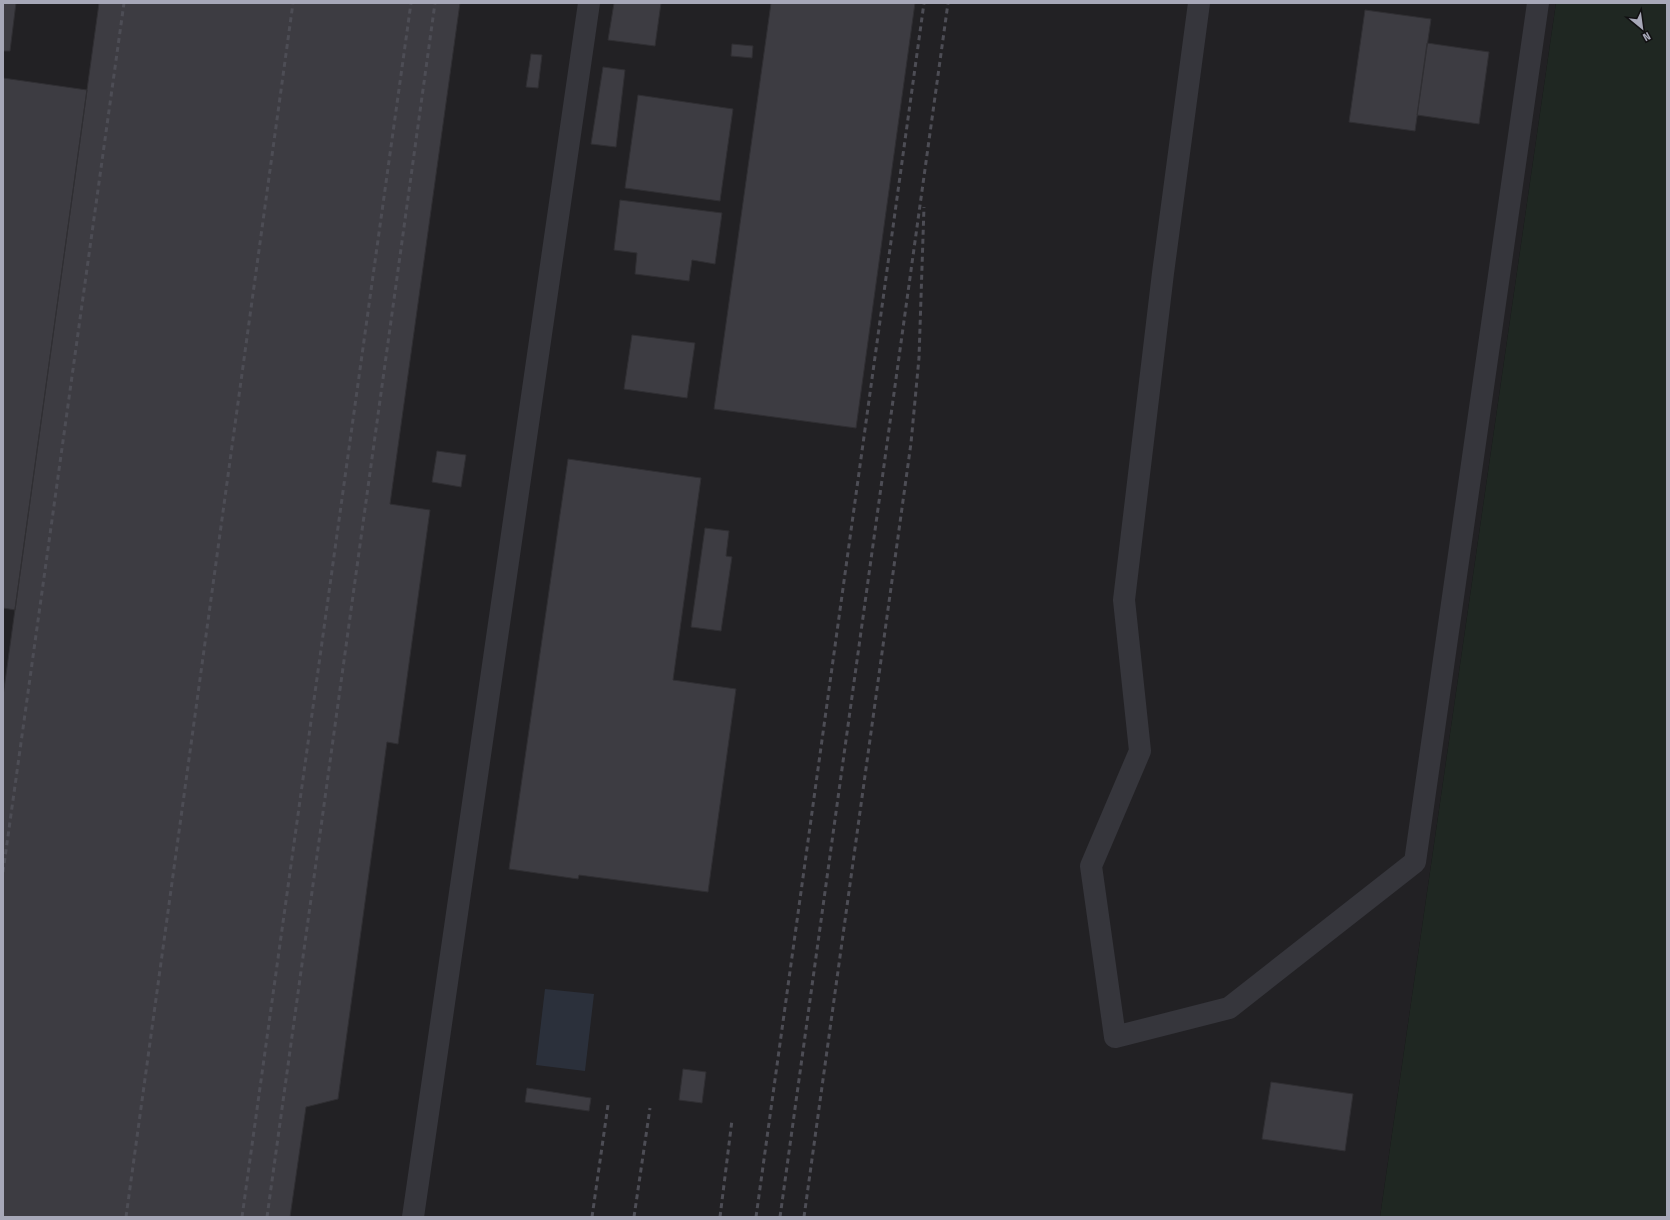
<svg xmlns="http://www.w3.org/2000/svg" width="1670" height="1220" font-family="'Fira Sans Condensed',sans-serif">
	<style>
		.built { fill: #222124 }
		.green { fill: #1f2722 }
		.water { fill: #2b303b }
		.building { fill: #3d3c42; stroke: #302f33 }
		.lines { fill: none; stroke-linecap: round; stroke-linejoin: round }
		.minor { stroke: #36363c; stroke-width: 22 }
		.rail { stroke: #4d4d55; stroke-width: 3; stroke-dasharray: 5 4; stroke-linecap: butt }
	</style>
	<rect width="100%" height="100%" fill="#161517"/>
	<!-- built -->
	<path class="built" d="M 3,3 L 1556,3 L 1380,1217 L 3,1217 Z"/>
	<!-- green -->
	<path class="green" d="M 1556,3 L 1667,3 L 1667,1217 L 1380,1217 Z"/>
	<!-- water -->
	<path class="water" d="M 545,989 L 594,994 L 585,1071 L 536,1065 Z"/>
	<!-- building -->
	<path class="building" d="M 3,3 L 16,3 L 10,51 L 3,51 Z
		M 99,3 L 460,3 L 390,504 L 430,510 L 398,744 L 387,742 L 338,1099 L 306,1107 L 290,1217 L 3,1217 L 3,696 Z
		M 614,3 L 661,3 L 655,46 L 608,40 Z
		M 771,3 L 915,3 L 856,428 L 714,409 Z
		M 1365,10 L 1431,19 L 1415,131 L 1349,122 Z
		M 1427,43 L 1489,52 L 1479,124 L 1417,115 Z
		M 732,44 L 753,46 L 752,58 L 731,56 Z
		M 531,54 L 542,55 L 538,88 L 526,87 Z
		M 603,67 L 625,70 L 616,147 L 591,144 Z
		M 3,78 L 87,90 L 15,610 L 3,608 Z
		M 638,95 L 733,109 L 720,201 L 625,188 Z
		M 620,200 L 722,213 L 715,264 L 692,260 L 689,281 L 635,274 L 637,253 L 614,250 Z
		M 632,335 L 695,343 L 687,398 L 624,389 Z
		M 437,451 L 466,455 L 461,487 L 432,482 Z
		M 568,459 L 701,478 L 673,680 L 736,689 L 708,892 L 579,875 L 578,879 L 509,869 Z
		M 705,528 L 729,531 L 726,556 L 732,557 L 721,631 L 691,627 Z
		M 683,1069 L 706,1072 L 702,1103 L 679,1100 Z
		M 1271,1082 L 1353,1094 L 1345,1151 L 1262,1139 Z
		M 527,1088 L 591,1098 L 589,1111 L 525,1102 Z"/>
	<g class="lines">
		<!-- minor -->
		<path class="minor" d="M 1199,3 L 1163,273 L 1124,600 L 1140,751 L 1091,866 L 1115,1037 L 1229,1008 L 1415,862 L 1538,3
			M 413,1217 L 589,3"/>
		<!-- rail -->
		<path class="rail" d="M 3,872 L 124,3
			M 126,1217 L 293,3
			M 242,1217 L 411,3
			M 267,1217 L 435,3
			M 592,1217 L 608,1105
			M 634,1217 L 650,1108
			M 720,1217 L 732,1120
			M 756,1217 L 924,3
			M 780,1217 L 948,3
			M 804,1217 L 911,443 L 919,358 L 924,207"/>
	</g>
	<!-- border -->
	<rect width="1670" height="1220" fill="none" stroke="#a7a8b8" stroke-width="8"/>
	<!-- north arrow -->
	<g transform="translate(1642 28) rotate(151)" stroke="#111012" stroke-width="3" paint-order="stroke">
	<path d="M0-3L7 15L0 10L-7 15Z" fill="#a7a8b8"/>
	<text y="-6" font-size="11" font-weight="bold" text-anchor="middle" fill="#a7a8b8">N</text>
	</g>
</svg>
